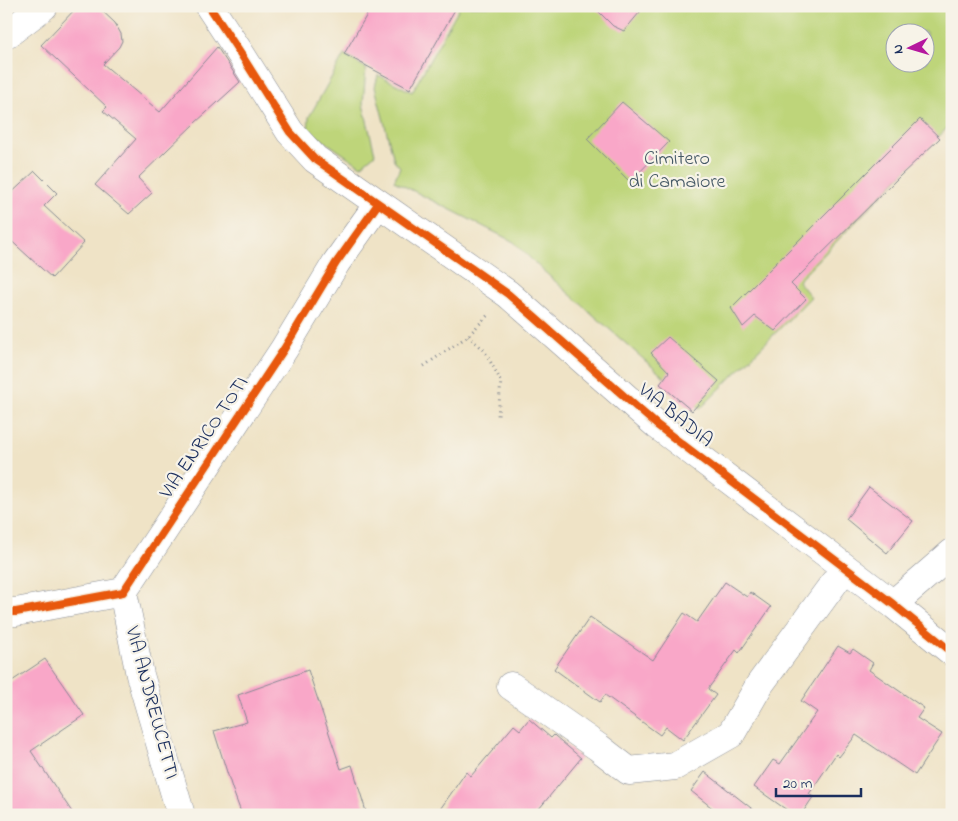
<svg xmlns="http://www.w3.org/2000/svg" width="958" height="821" font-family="'Indie Flower',sans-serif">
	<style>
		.green { fill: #bed57a; stroke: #6c826c; fill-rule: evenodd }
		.building { fill: #f9a7c8 }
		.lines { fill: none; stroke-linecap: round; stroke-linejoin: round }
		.minor-casing { stroke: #858992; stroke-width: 29 }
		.path { stroke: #858992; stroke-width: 3; stroke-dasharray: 1 4; stroke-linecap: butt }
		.minor { stroke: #fff; stroke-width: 28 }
		.cycleway-casing { stroke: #f7f3e8; stroke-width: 11 }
		.cycleway { stroke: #e8590c; stroke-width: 8 }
		.labels { text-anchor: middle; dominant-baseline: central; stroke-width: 4.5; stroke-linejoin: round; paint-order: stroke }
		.park-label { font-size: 20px; fill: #445865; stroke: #f7f3e8 }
		.street-label { font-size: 20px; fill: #1b2f5e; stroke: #f7f3e8 }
	</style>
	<rect width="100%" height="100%" fill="#f7f3e8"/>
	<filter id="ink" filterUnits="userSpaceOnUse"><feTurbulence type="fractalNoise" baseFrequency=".02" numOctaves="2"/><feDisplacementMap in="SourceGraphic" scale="10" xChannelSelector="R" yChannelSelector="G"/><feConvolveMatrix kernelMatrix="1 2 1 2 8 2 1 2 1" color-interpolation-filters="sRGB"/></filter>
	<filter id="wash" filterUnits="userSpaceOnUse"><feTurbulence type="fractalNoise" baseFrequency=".0096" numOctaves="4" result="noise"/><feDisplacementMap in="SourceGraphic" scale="20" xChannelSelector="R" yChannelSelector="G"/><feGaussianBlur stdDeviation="1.12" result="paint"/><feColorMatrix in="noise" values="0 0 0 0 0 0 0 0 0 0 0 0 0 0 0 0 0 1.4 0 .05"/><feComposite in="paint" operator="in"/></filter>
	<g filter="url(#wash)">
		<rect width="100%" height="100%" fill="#efe3c6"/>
		<!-- green -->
		<path class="green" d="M 460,6 L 952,6 L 952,123 L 798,281 L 811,297 L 700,409 L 539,267 L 514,242 L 394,181 L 400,167 L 394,160 L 375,87 L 378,75 L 412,92 ZM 896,32 L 926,32 L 926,62 L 896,62 Z
			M 344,55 L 366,68 L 363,104 L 375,154 L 361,166 L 308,130 L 309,117 Z"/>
		<g id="blocks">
			<!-- building -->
			<path class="building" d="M 78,6 L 97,6 L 115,23 L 121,34 L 122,41 L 119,47 L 103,64 L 160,112 L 217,47 L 240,82 L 195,123 L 138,178 L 152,193 L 129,214 L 95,185 L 136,139 L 103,111 L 107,107 L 41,45 Z
				M 372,6 L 457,6 L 410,89 L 344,54 Z
				M 593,6 L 645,6 L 624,31 L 613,26 Z
				M 622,102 L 669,142 L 630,182 L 587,139 Z
				M 920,119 L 940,138 L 900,176 L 791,284 L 806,299 L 775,331 L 755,316 L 743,327 L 731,308 Z
				M 35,171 L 57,193 L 44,206 L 84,243 L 52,278 L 6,236 L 6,198 Z
				M 668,337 L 719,381 L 692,411 L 660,384 L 669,372 L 651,353 Z
				M 869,487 L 913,521 L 887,553 L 846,519 Z
				M 725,582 L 747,597 L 750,592 L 771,607 L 739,653 L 736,650 L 708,689 L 716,695 L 683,740 L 666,727 L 660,735 L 605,695 L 600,702 L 554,669 L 590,617 L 653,660 L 684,613 L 697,622 Z
				M 838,646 L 850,653 L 853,649 L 873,663 L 869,670 L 924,708 L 917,718 L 942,734 L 915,775 L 856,735 L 839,757 L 836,754 L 809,794 L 813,797 L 801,815 L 794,815 L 754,787 L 773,760 L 780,764 L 817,712 L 801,701 Z
				M 45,659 L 84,715 L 31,751 L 74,815 L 6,815 L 6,685 Z
				M 308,670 L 341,769 L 352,765 L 367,815 L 242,815 L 232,788 L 214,731 L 247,722 L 238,695 Z
				M 529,719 L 551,738 L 554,735 L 555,736 L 581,758 L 534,815 L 436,815 L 466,772 L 471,776 L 514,725 L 520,730 Z
				M 705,772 L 760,815 L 721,815 L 691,791 Z"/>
		</g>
	</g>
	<g filter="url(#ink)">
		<use href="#blocks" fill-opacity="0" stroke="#858992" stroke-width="1"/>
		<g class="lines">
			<!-- minor casing -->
			<g class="minor-casing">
				<path id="minor" d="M 209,6 L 242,56 L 290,132 L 315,159 L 508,294 L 657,425 L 893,604 L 952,652
					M 6,35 L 44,6
					M 123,592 L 140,675 L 181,815
					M 893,604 L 952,553
					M 6,612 L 16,612 L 123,592 L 284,349 L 336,263 L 378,204
					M 511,686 L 598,747 L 629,771 L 675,766 L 731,734 L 760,684 L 845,568"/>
			</g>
			<!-- path -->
			<path class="path" d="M 468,336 L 484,350 L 501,381 L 498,416
				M 424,366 L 468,336 L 488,315"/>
			<!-- minor -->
			<use href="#minor" class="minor"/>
			<!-- cycleway casing -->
			<g class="cycleway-casing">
				<path id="cycleway" d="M 209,6 L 242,56 L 290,132 L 315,159 L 508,294 L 657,425 L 893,604 L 952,652
					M 6,612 L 16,612 L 123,592 L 284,349 L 336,263 L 378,204"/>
			</g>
			<!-- cycleway -->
			<use href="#cycleway" class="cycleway"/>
		</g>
	</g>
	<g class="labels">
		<!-- park labels -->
		<g class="park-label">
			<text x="677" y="159">Cimitero<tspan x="677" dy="23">di Camaiore</tspan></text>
		</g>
		<!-- street labels -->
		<g class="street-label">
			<text transform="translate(675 416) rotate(39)">VIA BADIA</text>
			<text transform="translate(205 438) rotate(-56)">VIA ENRICO TOTI</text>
			<text transform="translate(151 703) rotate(75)">VIA ANDREUCETTI</text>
		</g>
	</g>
	<!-- margin -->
	<rect width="958" height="821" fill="none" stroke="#f7f3e8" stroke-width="25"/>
	<!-- north arrow -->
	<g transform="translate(910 48) rotate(265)"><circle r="24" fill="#f7f3e8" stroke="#9fa5b1"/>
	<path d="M0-4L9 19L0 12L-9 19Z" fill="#b5179e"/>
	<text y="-8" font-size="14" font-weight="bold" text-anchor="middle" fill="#1b2f5e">N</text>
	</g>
	<!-- scale -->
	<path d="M776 788v8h85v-8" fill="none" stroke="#1b2f5e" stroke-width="2.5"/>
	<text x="783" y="788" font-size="15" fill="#1b2f5e" stroke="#f7f3e8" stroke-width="4" paint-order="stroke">20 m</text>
</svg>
